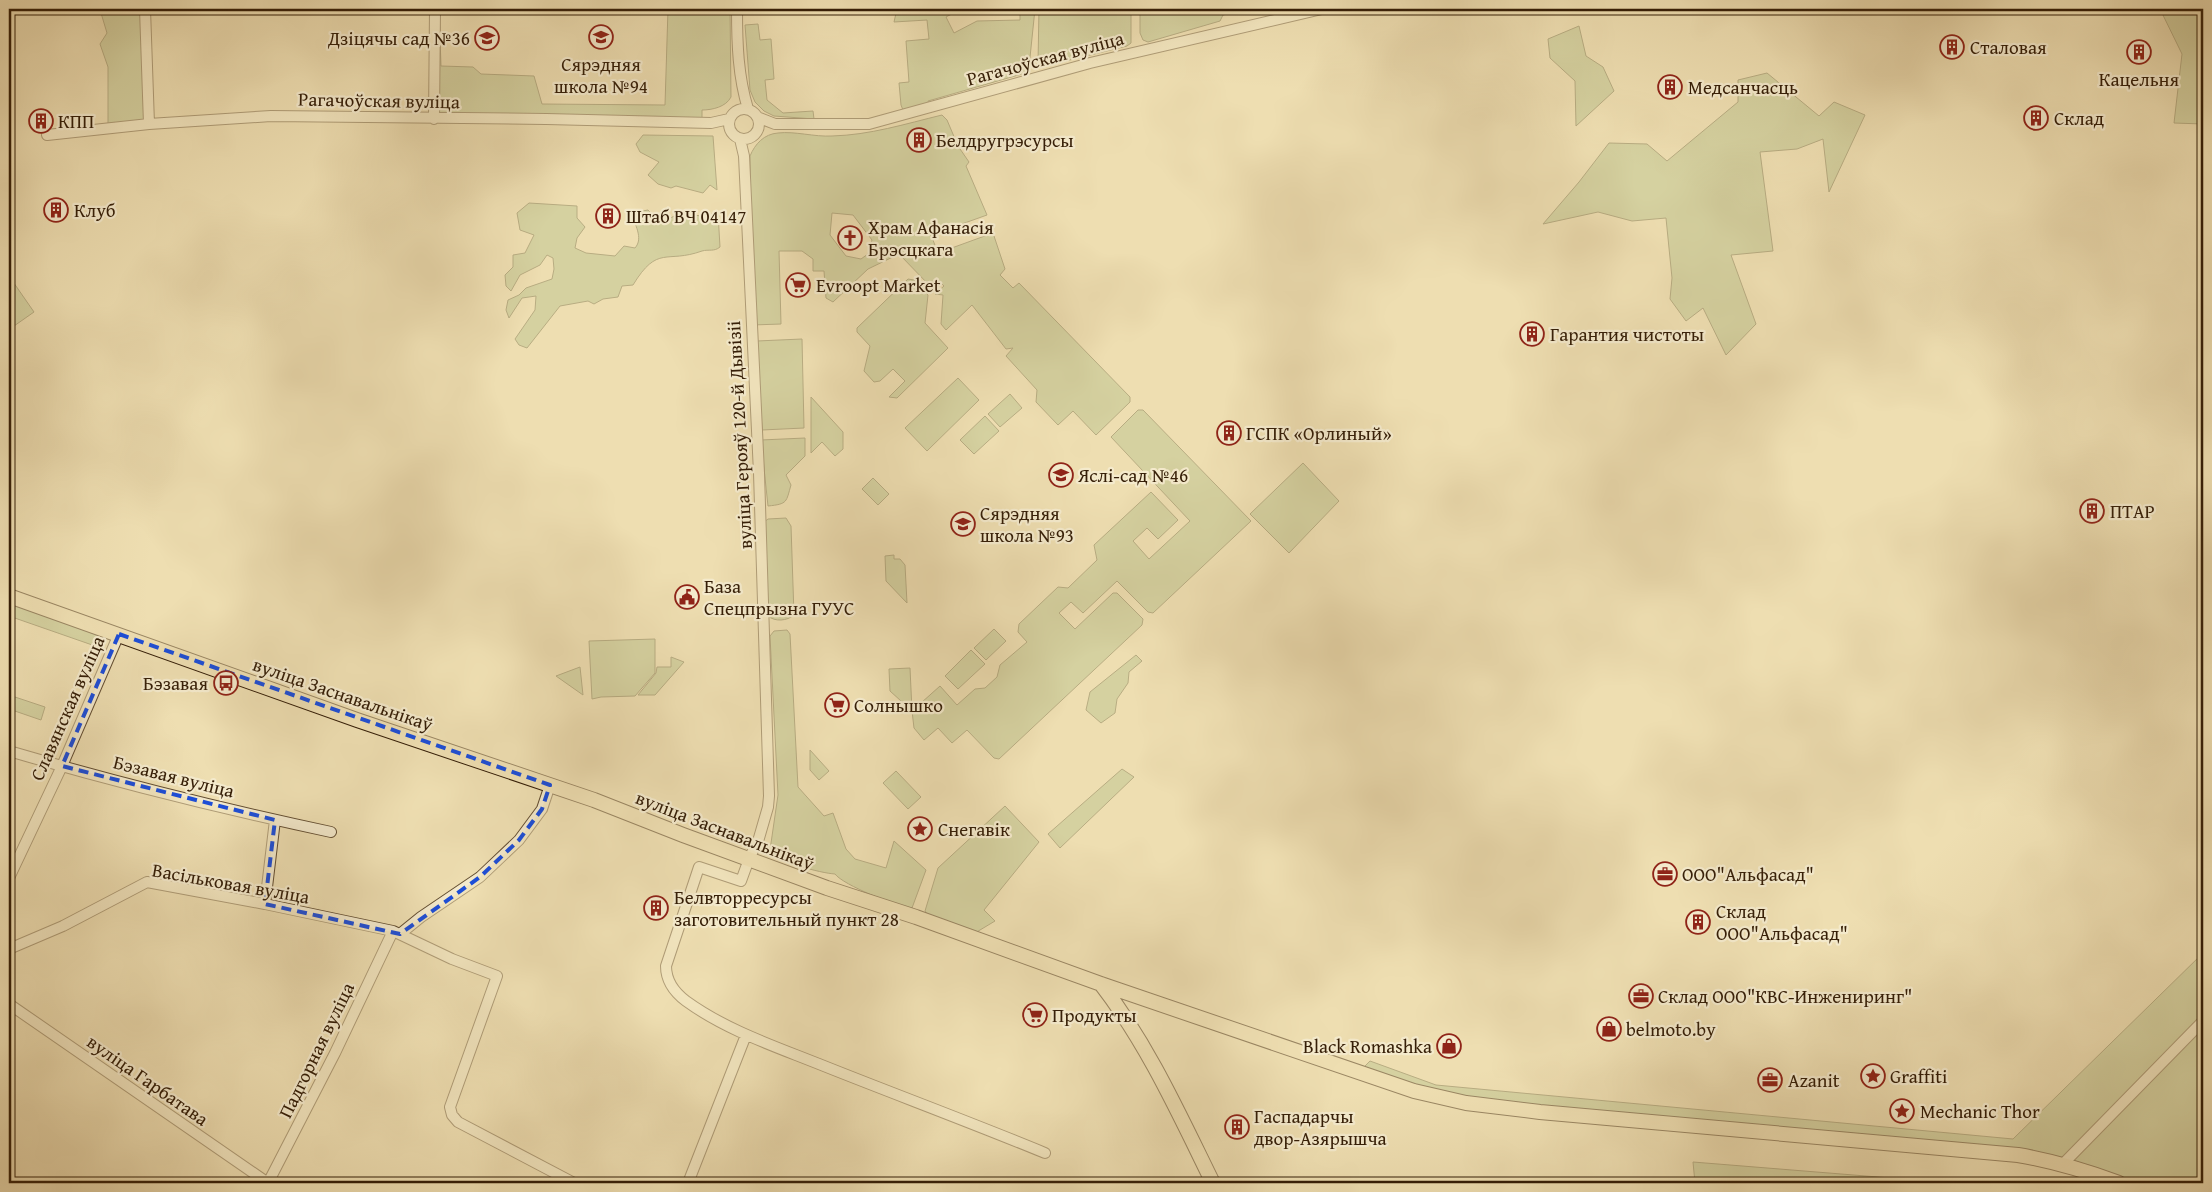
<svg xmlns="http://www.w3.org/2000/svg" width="2212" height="1192" font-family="'Gentium Book Plus',serif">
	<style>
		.green { fill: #b6c28d; stroke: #76704a; fill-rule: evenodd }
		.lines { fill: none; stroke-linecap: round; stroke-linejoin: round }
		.minor-casing { stroke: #634e32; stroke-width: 12 }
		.major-casing { stroke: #351e07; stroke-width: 16 }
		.minor { stroke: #f4eacc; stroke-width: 10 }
		.major { stroke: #eedeb1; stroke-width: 14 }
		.marked { fill: none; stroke: #1d4ed8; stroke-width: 4; stroke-dasharray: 10 6; stroke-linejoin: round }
		.labels { text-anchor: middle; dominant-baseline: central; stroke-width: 4.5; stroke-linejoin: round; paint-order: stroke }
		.poi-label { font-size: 19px; fill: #351e07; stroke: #f4eacc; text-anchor: start }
		.street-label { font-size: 19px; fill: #351e07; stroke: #f4eacc }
	</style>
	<rect width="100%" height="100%" fill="#eedeb1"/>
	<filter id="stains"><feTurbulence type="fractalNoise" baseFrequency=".004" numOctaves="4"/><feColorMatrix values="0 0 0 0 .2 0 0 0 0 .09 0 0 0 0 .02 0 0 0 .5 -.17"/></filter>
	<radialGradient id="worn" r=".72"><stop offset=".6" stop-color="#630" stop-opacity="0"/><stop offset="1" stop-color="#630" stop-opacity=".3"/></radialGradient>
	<!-- green -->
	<path class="green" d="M 103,9 L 143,9 L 149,124 L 108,128 L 108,67 L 100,44 L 107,33 L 101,13 Z
		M 439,9 L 441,66 L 473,67 L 481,74 L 534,76 L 542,104 L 665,105 L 668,9 L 730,9 L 731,97 C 726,107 712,110 702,110 L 702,122 L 438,116 Z
		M 897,9 L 961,9 L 946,17 L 954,33 L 977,21 L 1020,20 L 1020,9 L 1035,9 L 1029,67 L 1022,74 L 928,101 L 929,104 L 903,110 L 901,105 L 899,83 L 909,82 L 906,41 L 929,39 L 927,20 L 894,22 Z
		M 1039,9 L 1131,9 L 1131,43 L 1127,46 L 1041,67 L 1038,63 Z
		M 1140,9 L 1248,9 L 1223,15 L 1220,21 L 1148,42 L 1143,40 L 1140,33 Z
		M 2160,9 L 2203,9 L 2203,124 L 2174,123 L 2182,54 Z
		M 758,24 L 760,40 L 771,39 L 774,79 L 765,80 L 767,100 L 783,113 L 813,111 L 814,119 L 774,116 L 764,111 L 755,102 L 750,90 L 745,25 Z
		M 1579,26 L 1586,56 L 1603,67 L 1614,91 L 1576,126 L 1575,81 L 1550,58 L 1548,39 Z
		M 1767,73 L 1819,116 L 1834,102 L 1865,115 L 1829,192 L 1823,139 L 1797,149 L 1760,152 L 1773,251 L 1731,255 L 1756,324 L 1726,355 L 1703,308 L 1686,321 L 1670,299 L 1672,278 L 1666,218 L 1632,221 L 1598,212 L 1543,224 L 1579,182 L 1609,143 L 1647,144 L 1667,161 L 1738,102 L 1738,80 Z
		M 942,115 L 947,120 L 958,146 L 969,162 L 966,166 L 987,215 L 931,235 L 938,253 L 993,233 L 1005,269 L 1000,275 L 1013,288 L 1019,283 L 1130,397 L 1130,402 L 1096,435 L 1073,411 L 1058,425 L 1036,402 L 1037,390 L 1006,356 L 1013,348 L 1006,349 L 972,305 L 946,330 L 941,324 L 943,295 L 935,294 L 944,286 L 937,279 L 930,286 L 899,254 L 868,269 L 833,302 L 826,298 L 824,271 L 813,271 L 813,259 L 802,251 L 779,251 L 781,324 L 752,325 L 750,156 C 755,144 764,134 778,133 C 795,131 814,137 832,136 C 870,135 905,124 942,115 ZM 832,213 L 853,215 L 872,240 L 868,254 L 861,259 L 846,256 L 830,235 Z
		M 643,135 L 713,136 L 717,190 L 710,185 L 703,193 L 676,186 L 671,188 L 658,184 L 648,175 L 659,162 L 640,152 L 636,144 Z
		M 529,203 L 577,206 L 577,218 L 585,227 L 577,238 L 575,248 L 586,253 L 615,256 L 624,246 L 635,248 C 644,238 634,224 632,213 L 648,210 L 661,223 L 680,213 L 701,216 L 718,213 L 720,247 C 714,252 709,249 702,251 C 666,264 658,244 633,285 L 622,286 L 618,297 L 603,299 L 594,304 L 588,301 L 560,306 L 527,348 L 519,345 L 515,339 L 535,310 L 536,296 L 522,298 L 509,318 L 506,310 L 508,300 L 519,295 L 526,288 L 552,279 L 554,269 L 553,258 L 547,255 L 540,265 L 520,275 L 511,291 L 506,286 L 505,275 L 513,267 L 513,255 L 525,253 L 534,235 L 520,230 L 517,213 Z
		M 9,276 L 34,312 L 14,326 L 9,319 Z
		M 908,279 L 914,280 L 928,295 L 925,323 L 948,348 L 897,398 L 889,397 L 905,381 L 893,369 L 880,381 L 874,382 L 864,371 L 870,346 L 857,332 L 857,328 Z
		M 802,339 L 804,428 L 762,430 L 757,341 Z
		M 958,378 L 979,400 L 927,451 L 905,428 Z
		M 1010,394 L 1022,408 L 1000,427 L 988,414 Z
		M 811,397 L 843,432 L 843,449 L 835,456 L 822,442 L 811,453 Z
		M 1138,410 L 1143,410 L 1251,521 L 1153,613 L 1148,612 L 1117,581 L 1083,613 L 1071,602 L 1059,613 L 1075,629 L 1113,593 L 1117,593 L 1143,619 L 1142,625 L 999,759 L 994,758 L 967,730 L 952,743 L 938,728 L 924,740 L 914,728 L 912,711 L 890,691 L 889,669 L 910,668 L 912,711 L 940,686 L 957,705 L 975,689 L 985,688 L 997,677 L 1000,665 L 1027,642 L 1018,632 L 1019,624 L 1058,587 L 1068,588 L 1097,560 L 1094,545 L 1151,492 L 1178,520 L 1158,539 L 1147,528 L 1133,541 L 1149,559 L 1190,521 L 1111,437 Z
		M 985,416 L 999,431 L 974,454 L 960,440 Z
		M 805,438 L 805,456 L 786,475 L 791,485 C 786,502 788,504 768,506 L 761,440 Z
		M 1303,463 L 1339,501 L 1289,553 L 1250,514 Z
		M 873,478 L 889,494 L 878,505 L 862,489 Z
		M 786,518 L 791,526 L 794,615 C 787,621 775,622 768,616 L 763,523 L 768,519 Z
		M 894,555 L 894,559 L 900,559 L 905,565 L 907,603 L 886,581 L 885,556 Z
		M 9,600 L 98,632 L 98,647 L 9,616 Z
		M 994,629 L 1006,641 L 986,660 L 974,648 Z
		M 787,630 L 790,634 L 798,787 L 824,816 L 833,813 L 846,849 L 855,859 L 886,868 L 894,841 L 926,870 L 912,908 C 898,907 843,885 835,874 C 820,873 778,862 770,850 L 778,795 L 770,636 L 774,631 Z
		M 655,639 L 655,673 L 635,696 L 601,697 L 592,699 L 589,641 Z
		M 971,650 L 985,664 L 958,689 L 945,676 Z
		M 1136,655 L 1142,661 L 1129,672 L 1128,683 L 1117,699 L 1115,713 L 1101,723 L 1086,710 L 1090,692 Z
		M 671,657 L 684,662 L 655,695 L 638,695 L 656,673 L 657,667 L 671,667 Z
		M 580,667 L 583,695 L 556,676 Z
		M 9,695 L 45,707 L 41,720 L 9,709 Z
		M 810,750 L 829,771 L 819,780 L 810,770 Z
		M 1122,769 L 1134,777 L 1060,848 L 1048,834 Z
		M 896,771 L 921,797 L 908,809 L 883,783 Z
		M 1005,806 L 1039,842 L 984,910 L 995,921 L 975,933 L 928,915 L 925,911 L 938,868 Z
		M 2203,953 L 2203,1183 L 2119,1183 L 2039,1159 L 1466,1103 L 1360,1071 L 1370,1061 L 1436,1085 L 2013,1139 Z
		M 1693,1162 L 1952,1183 L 1695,1183 Z"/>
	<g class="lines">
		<!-- minor casing -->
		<g class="minor-casing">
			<path id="minor" d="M 145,9 L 149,124
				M 737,9 C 737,44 738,76 748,109
				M729 124a15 15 0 1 1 30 0a15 15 0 1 1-30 0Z
				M 757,117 L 775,124 L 869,124 L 1090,63 L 1322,9
				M 434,119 L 435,9
				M 47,135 L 149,124 L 271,116 L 546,119 L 711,123 L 729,119
				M 740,139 L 744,156 L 759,473 L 769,796 L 768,807 L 759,838 L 749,859 L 741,881 L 699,867 L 666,966 C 666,981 674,992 686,1001 C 726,1030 774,1046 819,1064 C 894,1094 970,1122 1045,1153
				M 9,751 C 115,782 223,809 331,832
				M 9,878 L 62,766 L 119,634
				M 265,904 L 275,820
				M 400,934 L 421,917 L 480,877 L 519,840 L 542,809 L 550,785
				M 9,949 L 63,926 L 147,882 L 265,904 L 393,931 L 452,959 L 497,976 L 450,1107 L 452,1115 L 458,1122 L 574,1183
				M 9,1004 L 268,1183
				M 2062,1165 L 2203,1021
				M 268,1183 L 335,1053 L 393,931
				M 688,1183 L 746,1035"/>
		</g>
		<!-- major casing -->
		<g class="major-casing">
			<path id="major" d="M 9,596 L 357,720 L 594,800 L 683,835 L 827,888 L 916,917 L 1101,984 L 1414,1091 L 1466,1103 L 1540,1112 L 2018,1155 C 2053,1161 2087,1171 2119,1183
				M 1101,984 C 1148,1045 1179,1114 1213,1183"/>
		</g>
		<!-- minor -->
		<use href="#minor" class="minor"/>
		<!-- major -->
		<use href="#major" class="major"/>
	</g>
	<!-- marked area -->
	<path d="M0 0H2212V1192H0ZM 119,634 L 550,785 L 542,809 L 519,840 L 480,877 L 400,934 L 265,904 L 275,820 L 62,766 Z" fill="#eedeb1" fill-opacity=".55" fill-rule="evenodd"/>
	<path class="marked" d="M 119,634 L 550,785 L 542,809 L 519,840 L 480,877 L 400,934 L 265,904 L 275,820 L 62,766 Z"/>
	<!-- icons -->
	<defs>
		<g id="school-ring" transform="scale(1.25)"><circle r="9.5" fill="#f4eacc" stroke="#8f2418" stroke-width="1.5"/><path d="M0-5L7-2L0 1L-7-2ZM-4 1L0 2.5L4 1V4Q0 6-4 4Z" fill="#8f2418"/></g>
		<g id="building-ring" transform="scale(1.25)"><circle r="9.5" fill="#f4eacc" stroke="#8f2418" stroke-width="1.5"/><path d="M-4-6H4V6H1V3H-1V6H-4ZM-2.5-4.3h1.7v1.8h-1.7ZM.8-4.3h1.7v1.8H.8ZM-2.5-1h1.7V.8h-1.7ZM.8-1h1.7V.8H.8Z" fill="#8f2418"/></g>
		<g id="church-ring" transform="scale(1.25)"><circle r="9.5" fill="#f4eacc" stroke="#8f2418" stroke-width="1.5"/><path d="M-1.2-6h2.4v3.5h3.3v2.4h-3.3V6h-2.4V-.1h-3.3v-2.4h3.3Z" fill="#8f2418"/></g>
		<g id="supermarket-ring" transform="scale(1.25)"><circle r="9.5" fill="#f4eacc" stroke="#8f2418" stroke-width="1.5"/><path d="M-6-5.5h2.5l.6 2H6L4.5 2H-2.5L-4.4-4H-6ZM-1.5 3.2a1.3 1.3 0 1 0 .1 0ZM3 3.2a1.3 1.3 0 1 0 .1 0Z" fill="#8f2418"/></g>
		<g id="civic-ring" transform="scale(1.25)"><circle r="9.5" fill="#f4eacc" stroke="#8f2418" stroke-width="1.5"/><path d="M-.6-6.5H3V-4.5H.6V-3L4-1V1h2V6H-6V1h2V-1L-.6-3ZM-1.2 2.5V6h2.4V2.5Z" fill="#8f2418"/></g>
		<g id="bus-ring" transform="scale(1.25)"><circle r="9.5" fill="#f4eacc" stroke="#8f2418" stroke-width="1.5"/><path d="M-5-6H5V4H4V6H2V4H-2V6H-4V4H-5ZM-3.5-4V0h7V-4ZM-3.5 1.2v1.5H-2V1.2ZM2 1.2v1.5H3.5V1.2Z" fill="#8f2418"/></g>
		<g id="sight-ring" transform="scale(1.25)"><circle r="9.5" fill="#f4eacc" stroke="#8f2418" stroke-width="1.5"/><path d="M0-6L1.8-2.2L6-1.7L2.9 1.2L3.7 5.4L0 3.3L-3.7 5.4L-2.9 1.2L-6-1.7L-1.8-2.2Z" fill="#8f2418"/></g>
		<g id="office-ring" transform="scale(1.25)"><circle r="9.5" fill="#f4eacc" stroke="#8f2418" stroke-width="1.5"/><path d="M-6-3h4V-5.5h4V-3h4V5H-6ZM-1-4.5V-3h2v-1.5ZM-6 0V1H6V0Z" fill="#8f2418"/></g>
		<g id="shop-ring" transform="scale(1.25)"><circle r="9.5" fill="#f4eacc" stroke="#8f2418" stroke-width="1.5"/><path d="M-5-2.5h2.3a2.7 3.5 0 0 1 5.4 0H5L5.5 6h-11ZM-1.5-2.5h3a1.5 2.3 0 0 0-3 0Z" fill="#8f2418"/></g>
	</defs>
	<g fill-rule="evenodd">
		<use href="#school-ring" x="601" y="37"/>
		<use href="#school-ring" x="487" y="38"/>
		<use href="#building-ring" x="1952" y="47"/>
		<use href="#building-ring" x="2139" y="52"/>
		<use href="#building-ring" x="1670" y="87"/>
		<use href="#building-ring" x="2036" y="118"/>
		<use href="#building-ring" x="41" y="121"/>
		<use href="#building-ring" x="919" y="140"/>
		<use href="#building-ring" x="56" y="210"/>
		<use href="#building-ring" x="608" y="216"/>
		<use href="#church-ring" x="850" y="238"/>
		<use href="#supermarket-ring" x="798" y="285"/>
		<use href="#building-ring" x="1532" y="334"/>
		<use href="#building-ring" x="1229" y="433"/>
		<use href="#school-ring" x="1061" y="475"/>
		<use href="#building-ring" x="2092" y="511"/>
		<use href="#school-ring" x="963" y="524"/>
		<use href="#civic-ring" x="687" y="597"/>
		<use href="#bus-ring" x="226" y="683"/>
		<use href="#supermarket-ring" x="837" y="705"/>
		<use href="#sight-ring" x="920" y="829"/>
		<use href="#office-ring" x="1665" y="874"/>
		<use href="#building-ring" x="656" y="908"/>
		<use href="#building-ring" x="1698" y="922"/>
		<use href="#office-ring" x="1641" y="996"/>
		<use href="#supermarket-ring" x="1035" y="1015"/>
		<use href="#shop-ring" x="1609" y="1029"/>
		<use href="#shop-ring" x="1449" y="1046"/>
		<use href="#sight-ring" x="1873" y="1076"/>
		<use href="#office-ring" x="1770" y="1080"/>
		<use href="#sight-ring" x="1902" y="1111"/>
		<use href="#building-ring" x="1237" y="1127"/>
	</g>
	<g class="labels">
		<!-- poi labels -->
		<g class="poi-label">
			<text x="470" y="38" text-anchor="end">Дзіцячы сад №36</text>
			<text x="1970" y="47">Сталовая</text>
			<text x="601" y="64" text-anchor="middle">Сярэдняя<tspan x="601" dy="22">школа №94</tspan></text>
			<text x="2139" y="79" text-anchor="middle">Кацельня</text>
			<text x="1688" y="87">Медсанчасць</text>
			<text x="2054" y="118">Склад</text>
			<text x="58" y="121">КПП</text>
			<text x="936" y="140">Белдругрэсурсы</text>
			<text x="74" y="210">Клуб</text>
			<text x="626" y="216">Штаб ВЧ 04147</text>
			<text x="868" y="227">Храм Афанасія<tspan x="868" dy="22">Брэсцкага</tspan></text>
			<text x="816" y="285">Evroopt Market</text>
			<text x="1550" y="334">Гарантия чистоты</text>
			<text x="1246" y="433">ГСПК «Орлиный»</text>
			<text x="1078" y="475">Яслі-сад №46</text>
			<text x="2110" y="511">ПТАР</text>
			<text x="980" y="513">Сярэдняя<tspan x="980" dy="22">школа №93</tspan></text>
			<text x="704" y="586">База<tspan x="704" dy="22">Спецпрызна ГУУС</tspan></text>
			<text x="208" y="683" text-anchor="end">Бэзавая</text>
			<text x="854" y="705">Солнышко</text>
			<text x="938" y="829">Снегавік</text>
			<text x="1682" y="874">ООО"Альфасад"</text>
			<text x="674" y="897">Белвторресурсы<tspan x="674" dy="22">заготовительный пункт 28</tspan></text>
			<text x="1716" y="911">Склад<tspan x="1716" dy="22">ООО"Альфасад"</tspan></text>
			<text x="1658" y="996">Склад ООО"КВС-Инжениринг"</text>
			<text x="1052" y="1015">Продукты</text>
			<text x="1626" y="1029">belmoto.by</text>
			<text x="1432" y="1046" text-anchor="end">Black Romashka</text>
			<text x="1890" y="1076">Graffiti</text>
			<text x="1788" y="1080">Azanit</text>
			<text x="1920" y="1111">Mechanic Thor</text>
			<text x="1254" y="1116">Гаспадарчы<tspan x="1254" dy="22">двор-Азярышча</tspan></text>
		</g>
		<!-- street labels -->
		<g class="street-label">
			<text transform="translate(1045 58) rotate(-15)">Рагачоўская вуліца</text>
			<text transform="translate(379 100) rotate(1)">Рагачоўская вуліца</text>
			<text transform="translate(739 435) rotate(-93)">вуліца Герояў 120-й Дывізіі</text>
			<text transform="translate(343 694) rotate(19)">вуліца Заснавальнікаў</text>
			<text transform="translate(67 708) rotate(-66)">Славянская вуліца</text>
			<text transform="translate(174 776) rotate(14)">Бэзавая вуліца</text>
			<text transform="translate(725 830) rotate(21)">вуліца Заснавальнікаў</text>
			<text transform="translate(231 883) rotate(10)">Васільковая вуліца</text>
			<text transform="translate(316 1050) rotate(-64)">Падгорная вуліца</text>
			<text transform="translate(148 1080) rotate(35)">вуліца Гарбатава</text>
		</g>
	</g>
	<!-- margin -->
	<rect width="2212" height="1192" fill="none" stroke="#eedeb1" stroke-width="30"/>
	<rect x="10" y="10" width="2192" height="1172" fill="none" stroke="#351e07" stroke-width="2.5"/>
	<rect x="15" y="15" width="2182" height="1162" fill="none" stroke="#351e07"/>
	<rect width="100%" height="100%" filter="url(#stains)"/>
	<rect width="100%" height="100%" fill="url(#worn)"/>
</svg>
